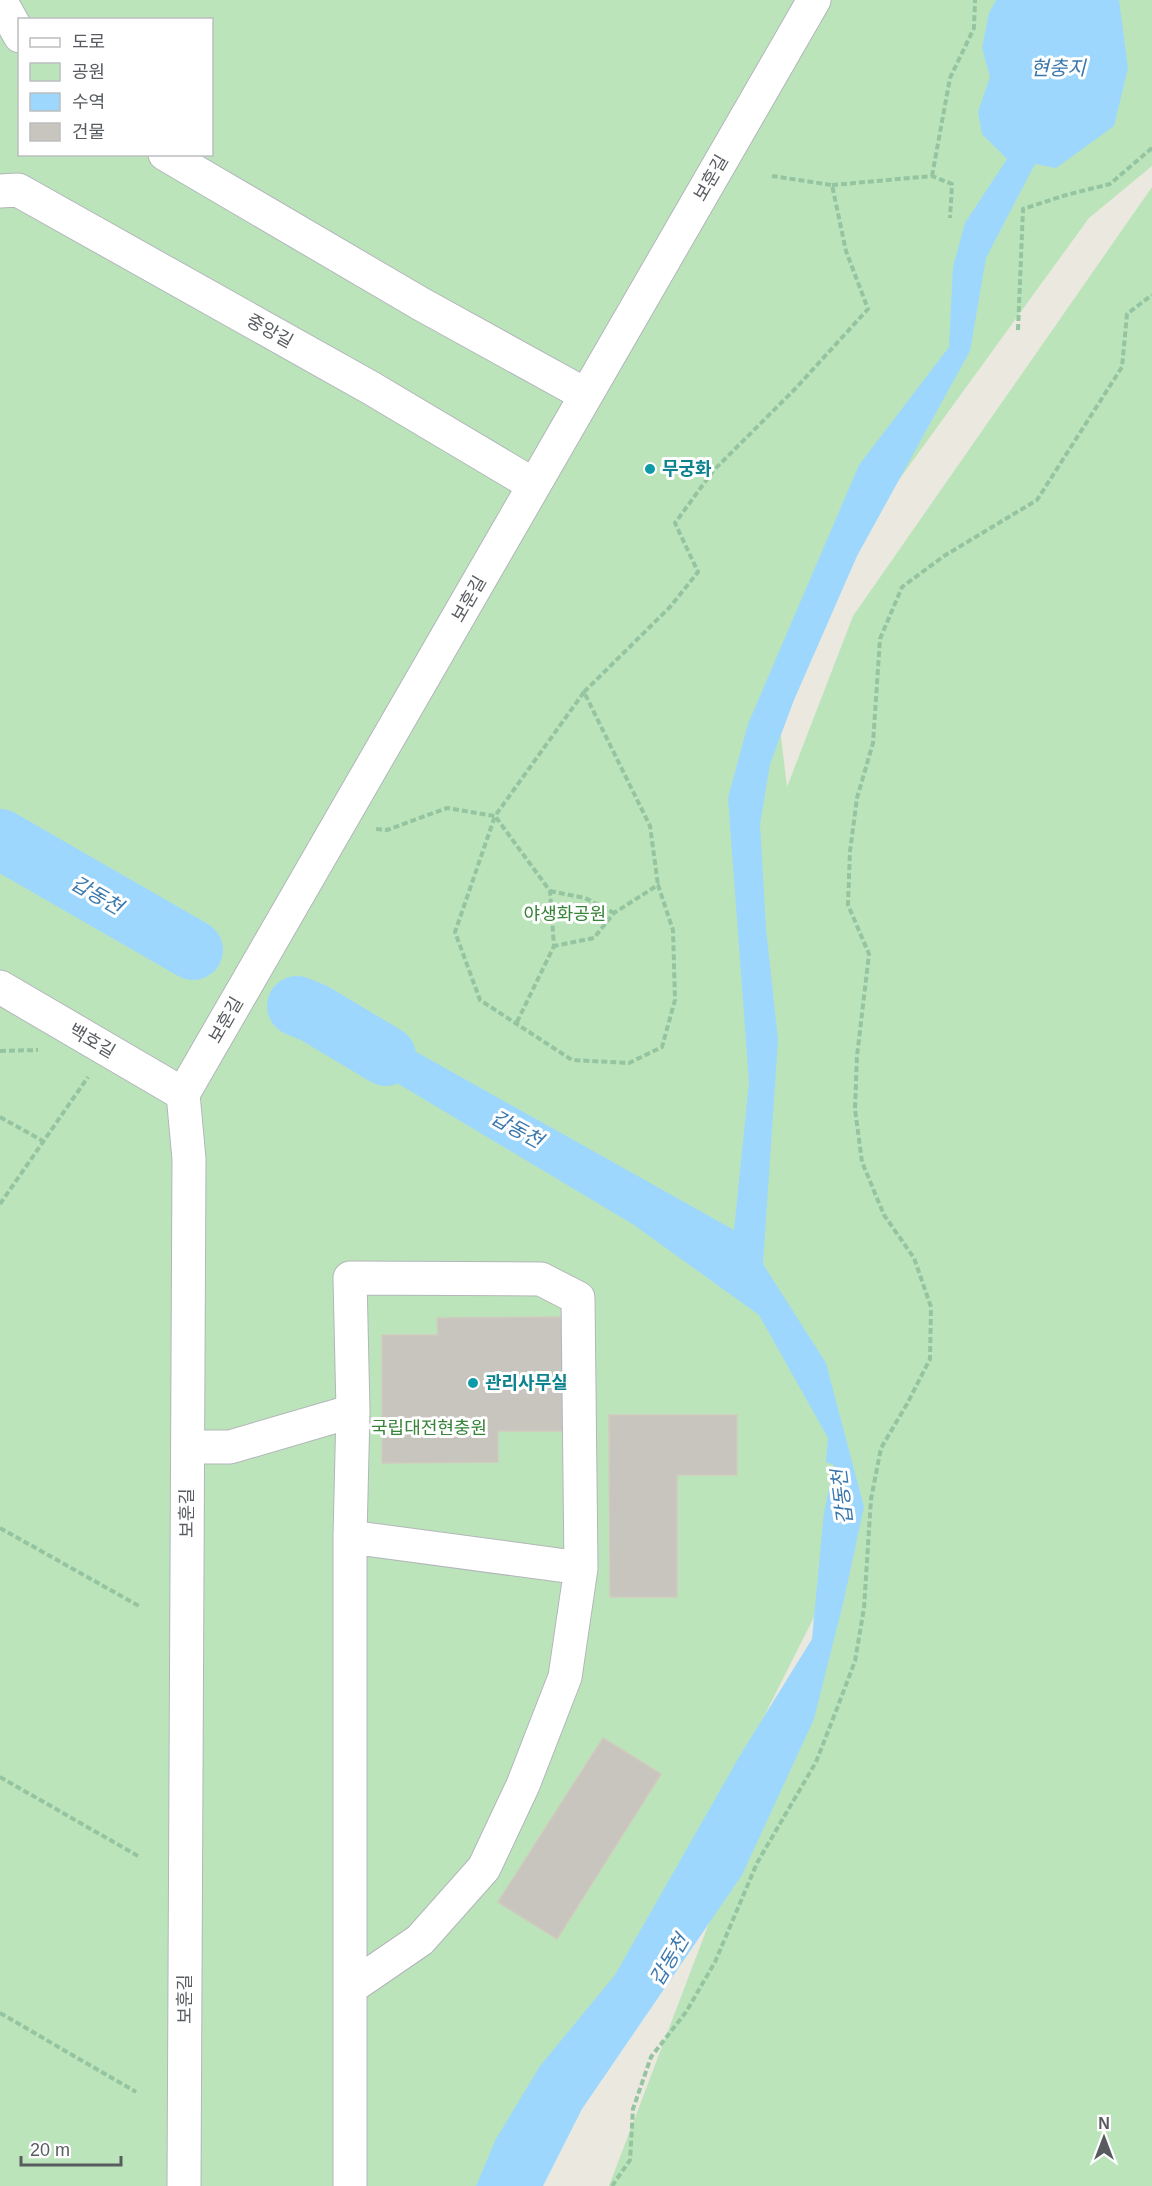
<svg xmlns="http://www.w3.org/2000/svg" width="1152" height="2186" font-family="Arial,'Noto Sans KR',sans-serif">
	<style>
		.green { fill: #bce4bb; fill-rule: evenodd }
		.water { fill: #9dd7fe }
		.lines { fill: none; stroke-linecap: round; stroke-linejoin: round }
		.river { stroke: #9dd7fe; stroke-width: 60 }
		.building { fill: #c8c5bf; stroke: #d0cabe; stroke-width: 1.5 }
		.minor-casing { stroke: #b2b6ba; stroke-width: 35 }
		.path { stroke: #94c4a0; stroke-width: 4; stroke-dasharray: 6 3; stroke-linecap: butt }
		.minor { stroke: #fff; stroke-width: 33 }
		.culture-dot { fill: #0f9aa8; stroke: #fff; stroke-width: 2 }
		.labels { text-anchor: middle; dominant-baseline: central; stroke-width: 6; stroke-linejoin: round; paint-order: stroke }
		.street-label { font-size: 18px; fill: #585c60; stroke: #fff }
		.culture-label { font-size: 18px; font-weight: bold; fill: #0d838f; stroke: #fff; text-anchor: start }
		.park-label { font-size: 18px; fill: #358336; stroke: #fff }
		.water-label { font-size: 20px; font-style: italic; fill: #3b78ae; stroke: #fff }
	</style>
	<rect width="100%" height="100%" fill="#ebe8df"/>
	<!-- green -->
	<path class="green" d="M 0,0 L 1152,0 L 1152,166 L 1089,218 L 803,612 L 774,678 L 787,787 L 853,616 L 1152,187 L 1152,2186 L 609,2186 L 860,1526 L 527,2186 L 0,2186 ZM 20,20 L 212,20 L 212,154 L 20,154 Z"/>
	<!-- water -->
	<path class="water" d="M 996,0 L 1119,0 L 1128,68 L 1114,126 L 1056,168 L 1035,164 L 986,258 L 970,351 L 857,556 L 794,700 L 770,764 L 760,825 L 766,928 L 778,1040 L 763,1264 L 826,1363 L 864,1507 L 843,1604 L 814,1719 L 742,1875 L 582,2109 L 543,2186 L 476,2186 L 496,2139 L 540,2066 L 615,1975 L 739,1757 L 812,1639 L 824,1512 L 834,1465 L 826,1462 L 828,1438 L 759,1315 L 634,1225 L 315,1034 L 312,1024 L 314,1013 L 323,1008 L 336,1007 L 734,1230 L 749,1082 L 728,798 L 748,724 L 859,465 L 949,347 L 953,267 L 965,223 L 1007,159 L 982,134 L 978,112 L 990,77 L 982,48 L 989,13 Z
		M 0,823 L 166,917 L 177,930 L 178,943 L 168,949 L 150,944 L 0,860 Z"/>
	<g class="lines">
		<!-- river -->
		<path class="river" d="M 0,839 L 193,950
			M 297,1006 L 314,1013 L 386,1056"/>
	</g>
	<!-- building -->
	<path class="building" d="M 565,1317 L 565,1431 L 498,1431 L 498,1462 L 382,1463 L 382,1335 L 438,1335 L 437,1318 Z
		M 609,1415 L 737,1415 L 737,1475 L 677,1475 L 677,1597 L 610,1597 Z
		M 603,1738 L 661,1774 L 557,1939 L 498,1902 Z"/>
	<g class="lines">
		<!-- minor casing -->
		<g class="minor-casing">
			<path id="minor" d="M 0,0 L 20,36
				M 165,154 L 421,304 L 586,395
				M 0,191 L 18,190 L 371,388 L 534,485
				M 0,987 L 183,1094
				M 188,1447 L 230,1447 L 353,1411
				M 350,1537 L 581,1568
				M 350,1988 L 420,1940 L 484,1868 L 523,1785 L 565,1677 L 581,1568 L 578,1298 L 541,1279 L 350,1278 L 353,1411 L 350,1537 L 350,2186
				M 184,2186 L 189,1159 L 183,1094 L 814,0"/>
		</g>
		<!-- path -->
		<path class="path" d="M 932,176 L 950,78 L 974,28 L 975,0
			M 832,185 L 932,176 L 952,184 L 950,218
			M 1018,330 L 1023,209 L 1066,195 L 1110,184 L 1152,148
			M 584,692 L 670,607 L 698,572 L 675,523 L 713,471 L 795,389 L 868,309 L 846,251 L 832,185 L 772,176
			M 376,829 L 387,830 L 447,808 L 495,816 L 584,692 L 650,826 L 658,885
			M 550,891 L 585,898 L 614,913
			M 517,1022 L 554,946 L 550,891 L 495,816 L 455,932 L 480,1000 L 572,1060 L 629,1063 L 662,1047 L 675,1000 L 673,930 L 658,885 L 614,913 L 594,938 L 554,946
			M 0,1051 L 38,1050
			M 0,1117 L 43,1141
			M 0,1204 L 88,1077
			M 0,1528 L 139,1606
			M 0,1777 L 138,1856
			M 0,2013 L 136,2092
			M 612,2186 L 630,2160 L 633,2109 L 651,2057 L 686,2012 L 715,1962 L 757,1863 L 816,1762 L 836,1711 L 855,1661 L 864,1608 L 871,1499 L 881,1448 L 907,1404 L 930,1359 L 931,1307 L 914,1258 L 884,1215 L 862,1162 L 855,1109 L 857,1056 L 869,954 L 848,905 L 850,851 L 857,798 L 873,743 L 880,639 L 902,587 L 944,556 L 1037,500 L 1122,367 L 1127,314 L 1152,295"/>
		<!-- minor -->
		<use href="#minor" class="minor"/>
	</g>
	<!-- markers -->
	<g class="culture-dot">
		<circle cx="650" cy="469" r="6"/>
		<circle cx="473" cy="1383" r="6"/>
	</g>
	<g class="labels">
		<!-- street labels -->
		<g class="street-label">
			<text transform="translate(711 178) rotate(-60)">보훈길</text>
			<text transform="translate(270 331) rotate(29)">중앙길</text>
			<text transform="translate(469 599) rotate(-60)">보훈길</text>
			<text transform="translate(226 1020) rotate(-60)">보훈길</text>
			<text transform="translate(92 1041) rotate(30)">백호길</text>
			<text transform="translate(187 1513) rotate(-90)">보훈길</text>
			<text transform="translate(185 1999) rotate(-90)">보훈길</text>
		</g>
		<!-- culture labels -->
		<g class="culture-label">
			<text x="662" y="469">무궁화</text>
			<text x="485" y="1383">관리사무실</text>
		</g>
		<!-- park labels -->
		<g class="park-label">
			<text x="565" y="914">야생화공원</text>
			<text x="429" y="1428">국립대전현충원</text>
		</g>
		<!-- water labels -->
		<g class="water-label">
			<text x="1058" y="68">현충지</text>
			<text transform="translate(97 895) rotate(30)">갑동천</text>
			<text transform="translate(517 1129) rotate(29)">갑동천</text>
			<text transform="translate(842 1497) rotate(-97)">갑동천</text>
			<text transform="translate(669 1960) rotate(-59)">갑동천</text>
		</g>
	</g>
	<!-- legend -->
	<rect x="18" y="18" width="195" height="138" fill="#ffffff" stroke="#bcbebf" stroke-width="1.5"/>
	<rect x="30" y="38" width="30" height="9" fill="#ffffff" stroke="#bcbebf" stroke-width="1.5"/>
	<text x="72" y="48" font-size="18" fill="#585c60">도로</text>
	<rect x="30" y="63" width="30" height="18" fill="#bce4bb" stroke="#bcbebf" stroke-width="1.5"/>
	<text x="72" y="78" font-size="18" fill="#585c60">공원</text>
	<rect x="30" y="93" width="30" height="18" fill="#9dd7fe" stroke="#bcbebf" stroke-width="1.5"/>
	<text x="72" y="108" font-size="18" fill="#585c60">수역</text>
	<rect x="30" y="123" width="30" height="18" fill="#c8c5bf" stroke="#bcbebf" stroke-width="1.5"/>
	<text x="72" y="138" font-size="18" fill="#585c60">건물</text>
	<!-- north arrow -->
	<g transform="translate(1104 2138)" stroke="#ffffff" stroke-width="4.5" paint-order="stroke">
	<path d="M0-4.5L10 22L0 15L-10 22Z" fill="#585c60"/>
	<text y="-9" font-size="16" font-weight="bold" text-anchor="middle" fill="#585c60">N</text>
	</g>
	<!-- scale -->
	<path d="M21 2156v9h100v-9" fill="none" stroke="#585c60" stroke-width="3"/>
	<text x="30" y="2156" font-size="18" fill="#585c60" stroke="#ffffff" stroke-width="4.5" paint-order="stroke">20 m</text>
</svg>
